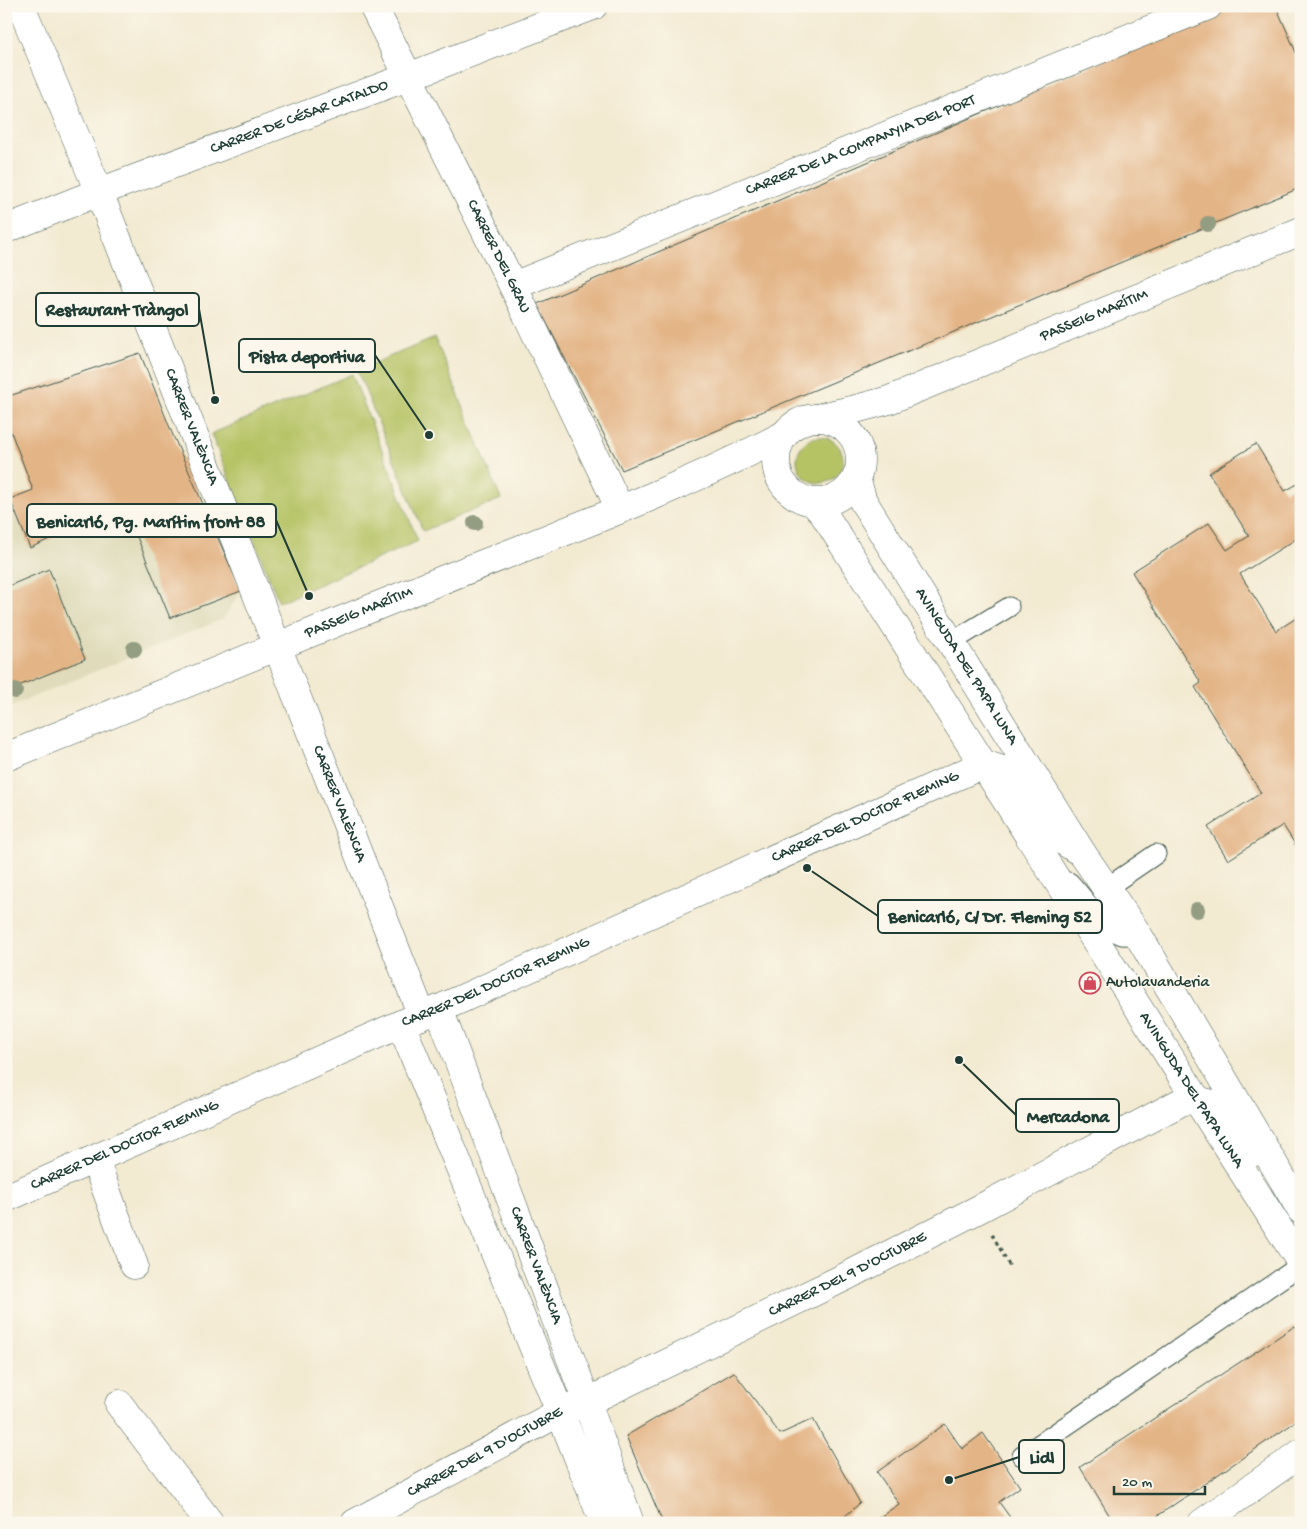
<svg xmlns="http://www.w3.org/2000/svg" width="1307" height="1529" font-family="'Gochi Hand',sans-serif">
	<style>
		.built { fill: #e0dcbb }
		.green { fill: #b6c365; stroke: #6a804c }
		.building { fill: #e3b485 }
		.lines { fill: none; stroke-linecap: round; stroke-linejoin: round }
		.lane-casing { stroke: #3f574c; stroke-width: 21 }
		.street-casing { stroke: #3f574c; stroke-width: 29 }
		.secondary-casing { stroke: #3f574c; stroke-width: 29 }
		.path { stroke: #3f574c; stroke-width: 3; stroke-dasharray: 4 4; stroke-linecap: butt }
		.lane { stroke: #fff; stroke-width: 19 }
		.street { stroke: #fff; stroke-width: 28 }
		.secondary { stroke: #fff; stroke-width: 28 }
		.tree { fill: #939d82 }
		.labels { text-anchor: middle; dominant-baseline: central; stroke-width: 4; stroke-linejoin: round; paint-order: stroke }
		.street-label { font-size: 16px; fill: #1f3d34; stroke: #fbf7ec }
		.poi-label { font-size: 16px; fill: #1f3d34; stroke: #fbf7ec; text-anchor: start }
		.leader { fill: none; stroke: #1f3d34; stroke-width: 2 }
		.callout-dot { fill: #1f3d34; stroke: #fbf7ec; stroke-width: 2 }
		.callout { fill: #fbf7ec; stroke: #1f3d34; stroke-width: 2 }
		.callout-label { font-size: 18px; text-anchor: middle; font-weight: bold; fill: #1f3d34 }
	</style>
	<rect width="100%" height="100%" fill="#fbf7ec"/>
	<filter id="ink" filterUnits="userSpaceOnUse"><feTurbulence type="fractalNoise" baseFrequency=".02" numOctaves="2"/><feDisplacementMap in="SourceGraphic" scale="10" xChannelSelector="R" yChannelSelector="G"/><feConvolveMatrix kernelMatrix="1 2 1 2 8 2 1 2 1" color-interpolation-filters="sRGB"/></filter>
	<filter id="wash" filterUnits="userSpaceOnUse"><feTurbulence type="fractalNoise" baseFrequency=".0096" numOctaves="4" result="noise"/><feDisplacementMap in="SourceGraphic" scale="20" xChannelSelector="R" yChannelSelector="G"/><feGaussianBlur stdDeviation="1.12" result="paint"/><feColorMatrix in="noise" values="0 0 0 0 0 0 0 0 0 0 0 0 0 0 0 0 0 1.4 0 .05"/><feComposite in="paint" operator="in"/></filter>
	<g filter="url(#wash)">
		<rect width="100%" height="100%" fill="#f3ead2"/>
		<!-- built -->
		<path class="built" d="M 172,433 L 241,591 L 223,619 L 6,708 L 6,501 Z"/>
		<!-- green -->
		<path class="green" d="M 435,338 L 501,499 L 423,531 L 357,370 Z
			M 352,374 L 418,541 L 279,602 L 211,434 Z
			M797 460a23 23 0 1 1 46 0a23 23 0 1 1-46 0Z"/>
		<g id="blocks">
			<!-- building -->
			<path class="building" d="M 1231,6 L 1276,6 L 1301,64 L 1301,183 L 1295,190 L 622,470 L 537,304 Z
				M 140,353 L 172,433 L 241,591 L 170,618 L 124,505 L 30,548 L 10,499 L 33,490 L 8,424 L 6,425 L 6,397 Z
				M 1256,444 L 1285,491 L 1301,482 L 1301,536 L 1240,574 L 1276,631 L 1301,615 L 1301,854 L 1283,825 L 1228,860 L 1208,827 L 1261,793 L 1195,687 L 1201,683 L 1132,572 L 1209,523 L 1227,550 L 1249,536 L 1209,473 Z
				M 49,569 L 85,659 L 6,691 L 6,587 Z
				M 1295,1326 L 1301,1334 L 1301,1418 L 1147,1523 L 1114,1523 L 1080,1467 Z
				M 734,1372 L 780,1434 L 813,1419 L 860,1503 L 837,1523 L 663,1523 L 626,1436 Z
				M 945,1424 L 962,1449 L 983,1433 L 1020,1487 L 999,1502 L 1014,1523 L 871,1523 L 899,1504 L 877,1472 Z"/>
		</g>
	</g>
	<g filter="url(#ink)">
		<use href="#blocks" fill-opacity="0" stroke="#3f574c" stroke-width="1"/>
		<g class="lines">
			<!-- lane casing -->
			<g class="lane-casing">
				<path id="lane" d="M 950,643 L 1009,607
					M 1069,882 C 1082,895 1106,931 1122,935 C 1126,936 1132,934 1137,933
					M 1103,882 L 1115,882 L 1156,854
					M 1022,1456 L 1301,1265"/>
			</g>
			<!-- street casing -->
			<g class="street-casing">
				<g id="street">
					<path id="s1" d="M 21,6 L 99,192 L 422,1016"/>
					<path id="s2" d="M 373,6 L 513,286 L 620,509"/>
					<path id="s3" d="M 6,229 L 99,192 L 408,77 L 593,6"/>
					<path id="s4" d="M 513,286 L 1208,6"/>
					<path id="s5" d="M 439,1009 L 587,1402 L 630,1523"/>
					<path d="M 401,1024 L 560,1412 L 604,1523"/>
					<path d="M 95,1160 L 134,1265"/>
					<path id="s6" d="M 6,1198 L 401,1024 L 439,1009 L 984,764 L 1003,770 L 1018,786 L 1044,824 L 1060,839 L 1082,853"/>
					<path d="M 119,1404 L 210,1523"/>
					<path id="s7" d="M 355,1523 L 560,1412 L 587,1402 L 843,1278 L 979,1209 L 1183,1101 C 1224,1097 1234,1122 1252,1153"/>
					<path d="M 1202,1523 L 1301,1453"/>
				</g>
			</g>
			<!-- secondary casing -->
			<g class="secondary-casing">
				<g id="secondary">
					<circle cx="818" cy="460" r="42"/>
					<path id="s8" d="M 817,418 L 852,410 L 889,400 L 1301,231"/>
					<path id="s9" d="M 856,478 L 863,501 L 1082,853 L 1137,933 L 1301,1210"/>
					<path id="s10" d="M 814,503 L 825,516 L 1301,1263"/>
					<path id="s11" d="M 6,757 C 150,698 293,639 437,582 C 554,535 672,493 784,435"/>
				</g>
			</g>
			<!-- path -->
			<path class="path" d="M 992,1234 L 1010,1267"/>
			<!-- lane -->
			<use href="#lane" class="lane"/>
			<!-- street -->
			<use href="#street" class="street"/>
			<!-- secondary -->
			<use href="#secondary" class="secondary"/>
		</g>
		<!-- trees -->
		<g class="tree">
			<circle cx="1208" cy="224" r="8"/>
			<circle cx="475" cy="523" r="8"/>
			<circle cx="134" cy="649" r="8"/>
			<circle cx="15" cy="691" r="8"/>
			<circle cx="1197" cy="910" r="8"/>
		</g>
	</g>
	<!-- icons -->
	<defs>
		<g id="shop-ring" transform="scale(1.125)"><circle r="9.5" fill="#fbf7ec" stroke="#d1495b" stroke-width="1.5"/><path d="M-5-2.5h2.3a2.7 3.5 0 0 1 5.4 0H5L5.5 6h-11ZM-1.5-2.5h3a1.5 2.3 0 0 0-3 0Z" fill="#d1495b"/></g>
	</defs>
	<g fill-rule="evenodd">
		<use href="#shop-ring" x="1090" y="983"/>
	</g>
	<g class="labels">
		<!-- street labels -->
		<g class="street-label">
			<text stroke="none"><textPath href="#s3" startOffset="314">CARRER DE CÉSAR CATALDO</textPath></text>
			<text stroke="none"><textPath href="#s4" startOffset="375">CARRER DE LA COMPANYIA DEL PORT</textPath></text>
			<text stroke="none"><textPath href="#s2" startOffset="280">CARRER DEL GRAU</textPath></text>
			<text stroke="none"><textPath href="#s8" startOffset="296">PASSEIG MARÍTIM</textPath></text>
			<text stroke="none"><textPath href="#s1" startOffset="454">CARRER VALÈNCIA</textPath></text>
			<text stroke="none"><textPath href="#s11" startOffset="381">PASSEIG MARÍTIM</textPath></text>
			<text stroke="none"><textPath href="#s9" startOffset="219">AVINGUDA DEL PAPA LUNA</textPath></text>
			<text stroke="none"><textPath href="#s1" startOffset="859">CARRER VALÈNCIA</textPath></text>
			<text stroke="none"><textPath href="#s6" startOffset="940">CARRER DEL DOCTOR FLEMING</textPath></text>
			<text stroke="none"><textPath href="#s6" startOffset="535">CARRER DEL DOCTOR FLEMING</textPath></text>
			<text stroke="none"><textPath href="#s10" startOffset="698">AVINGUDA DEL PAPA LUNA</textPath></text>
			<text stroke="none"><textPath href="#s6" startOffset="130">CARRER DEL DOCTOR FLEMING</textPath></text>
			<text stroke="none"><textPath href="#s5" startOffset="274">CARRER VALÈNCIA</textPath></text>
			<text stroke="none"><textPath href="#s7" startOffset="552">CARRER DEL 9 D'OCTUBRE</textPath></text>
			<text stroke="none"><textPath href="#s7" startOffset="148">CARRER DEL 9 D'OCTUBRE</textPath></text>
		</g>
		<!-- poi labels -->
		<g class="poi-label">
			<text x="1106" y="983">Autolavanderia</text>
		</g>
	</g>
	<!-- callouts -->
	<path class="leader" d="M215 400L199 309M429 435L375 355M309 596L276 520M807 868L878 916M959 1060L1016 1115M949 1480L1019 1457"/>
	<g class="callout-dot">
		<circle cx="215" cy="400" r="5"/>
		<circle cx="429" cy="435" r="5"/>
		<circle cx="309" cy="596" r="5"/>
		<circle cx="807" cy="868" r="5"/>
		<circle cx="959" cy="1060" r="5"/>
		<circle cx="949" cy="1480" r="5"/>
	</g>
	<g class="callout">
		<rect x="36" y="293" width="163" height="33" rx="5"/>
		<rect x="239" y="339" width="136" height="33" rx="5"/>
		<rect x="27" y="504" width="249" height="33" rx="5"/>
		<rect x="878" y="900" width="224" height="33" rx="5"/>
		<rect x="1016" y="1099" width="103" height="33" rx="5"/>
		<rect x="1019" y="1440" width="45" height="33" rx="5"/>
	</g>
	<g class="callout-label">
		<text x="117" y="315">Restaurant Tràngol</text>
		<text x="307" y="362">Pista deportiva</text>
		<text x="151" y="527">Benicarló, Pg. Marítim front 88</text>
		<text x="990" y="922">Benicarló, C/ Dr. Fleming 52</text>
		<text x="1068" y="1122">Mercadona</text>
		<text x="1042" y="1463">Lidl</text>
	</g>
	<!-- margin -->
	<rect width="1307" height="1529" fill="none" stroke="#fbf7ec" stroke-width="25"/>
	<!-- scale -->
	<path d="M1114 1486v8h91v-8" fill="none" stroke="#1f3d34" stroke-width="2.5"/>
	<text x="1122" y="1486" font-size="15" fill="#1f3d34" stroke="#fbf7ec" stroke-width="4" paint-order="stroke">20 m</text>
</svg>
